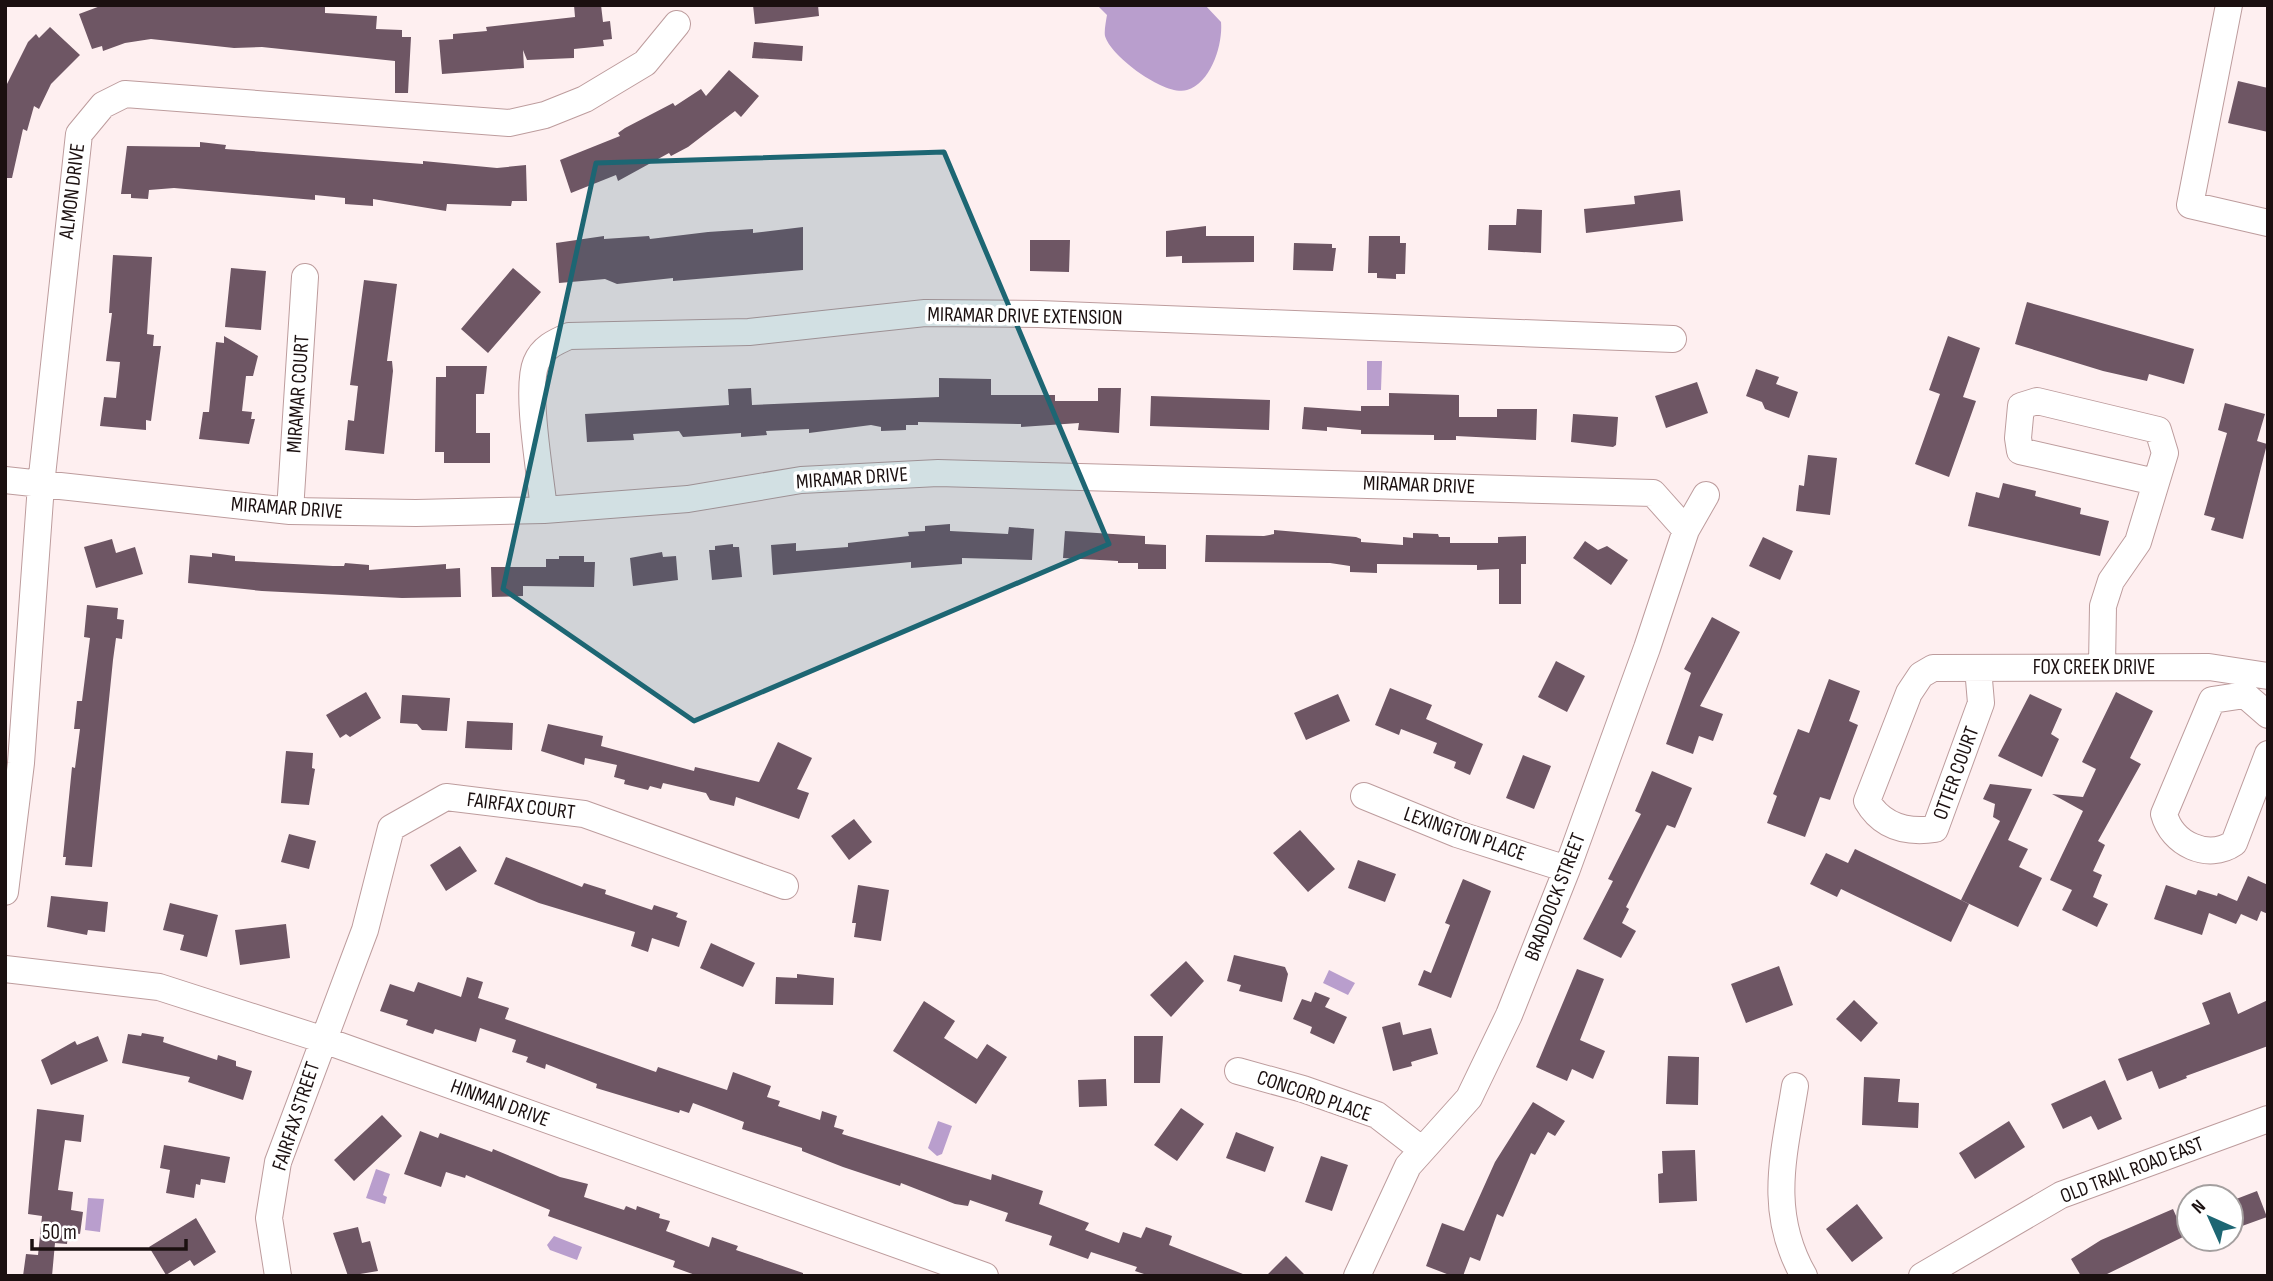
<svg xmlns="http://www.w3.org/2000/svg" width="2273" height="1281" font-family="'Sofia Sans Condensed',sans-serif">
	<style>
		.water { fill: #b99ecd }
		.building { fill: #6e5664 }
		.lines { fill: none; stroke-linecap: round; stroke-linejoin: round }
		.minor-casing { stroke: #bd9c9d; stroke-width: 28 }
		.minor { stroke: #fff; stroke-width: 26 }
		.marked { fill: #1d6673; fill-opacity: 0.2; stroke: #1d6673; stroke-width: 5; stroke-linejoin: round }
		.labels { text-anchor: middle; dominant-baseline: central; stroke-width: 7; stroke-linejoin: round; paint-order: stroke }
		.street-label { font-size: 21px; fill: #1b1010; stroke: #fff }
	</style>
	<rect width="100%" height="100%" fill="#feeff0"/>
	<!-- water -->
	<path class="water" d="M 1097,5 L 1205,5 L 1221,22 C 1223,43 1212,82 1187,90 C 1166,97 1111,57 1105,36 C 1104,31 1106,21 1107,15 Z
		M 1367,361 L 1382,361 L 1381,390 L 1367,390 Z
		M 1329,970 L 1355,983 L 1348,995 L 1323,983 Z
		M 938,1121 L 952,1126 L 942,1154 L 937,1156 L 928,1148 Z
		M 376,1169 L 390,1174 L 383,1195 L 387,1197 L 385,1204 L 366,1198 Z
		M 88,1198 L 104,1199 L 100,1232 L 85,1230 Z
		M 554,1236 L 582,1247 L 577,1260 L 550,1250 L 547,1245 Z"/>
	<!-- building -->
	<path class="building" d="M 103,5 L 299,5 L 325,7 L 325,13 L 377,16 L 376,29 L 402,30 L 402,37 L 411,37 L 408,93 L 395,93 L 395,61 L 262,47 L 234,48 L 151,39 L 125,43 L 103,51 L 102,46 L 92,49 L 79,14 Z
		M 574,5 L 601,5 L 603,22 L 610,21 L 612,39 L 603,40 L 604,46 L 574,49 L 574,58 L 527,60 L 523,50 L 524,68 L 442,74 L 439,40 L 453,39 L 453,34 L 487,31 L 486,27 L 575,17 Z
		M 753,5 L 818,5 L 819,16 L 755,24 Z
		M 50,27 L 80,55 L 51,84 L 39,109 L 34,106 L 27,131 L 23,129 L 12,178 L 5,178 L 5,88 L 28,42 L 36,34 L 39,38 Z
		M 754,42 L 803,46 L 802,61 L 752,58 Z
		M 729,70 L 759,96 L 741,117 L 735,111 L 688,147 L 671,156 L 669,153 L 618,181 L 616,175 L 571,193 L 560,160 L 620,136 L 618,133 L 625,128 L 673,103 L 675,106 L 701,89 L 706,96 Z
		M 2238,81 L 2268,88 L 2268,132 L 2228,123 Z
		M 200,142 L 226,145 L 225,149 L 423,164 L 423,161 L 497,168 L 526,165 L 527,201 L 512,201 L 511,206 L 447,204 L 446,211 L 373,199 L 373,206 L 345,204 L 345,198 L 315,195 L 315,200 L 174,188 L 149,190 L 148,199 L 131,198 L 131,194 L 121,194 L 127,146 L 200,147 Z
		M 1680,190 L 1683,221 L 1586,233 L 1584,209 L 1635,204 L 1634,196 Z
		M 1517,209 L 1542,210 L 1541,253 L 1488,250 L 1489,225 L 1516,225 Z
		M 1206,226 L 1206,236 L 1254,236 L 1254,262 L 1182,263 L 1182,256 L 1166,257 L 1166,231 Z
		M 803,227 L 803,270 L 673,281 L 673,278 L 617,284 L 605,279 L 559,283 L 556,243 L 604,236 L 604,239 L 649,236 L 650,239 L 708,232 L 753,229 L 753,233 Z
		M 1369,236 L 1400,236 L 1400,243 L 1406,243 L 1405,274 L 1396,274 L 1396,279 L 1377,278 L 1377,273 L 1368,273 Z
		M 1030,240 L 1070,240 L 1069,272 L 1030,271 Z
		M 1294,243 L 1332,244 L 1332,248 L 1336,248 L 1333,271 L 1293,270 Z
		M 113,255 L 152,257 L 147,334 L 154,335 L 153,346 L 161,346 L 151,421 L 146,420 L 146,430 L 100,426 L 104,397 L 116,398 L 120,362 L 106,361 L 112,313 L 109,313 Z
		M 231,268 L 266,271 L 261,330 L 225,327 Z
		M 513,268 L 541,292 L 488,353 L 461,329 Z
		M 364,280 L 397,284 L 387,361 L 392,361 L 393,371 L 384,454 L 345,450 L 348,420 L 354,421 L 358,386 L 350,385 Z
		M 2027,302 L 2194,349 L 2184,384 L 2149,374 L 2147,381 L 2103,371 L 2015,344 Z
		M 224,336 L 258,356 L 253,376 L 246,376 L 242,411 L 252,412 L 251,419 L 255,419 L 249,444 L 199,439 L 203,412 L 209,412 L 216,342 L 224,343 Z
		M 1948,336 L 1980,348 L 1963,397 L 1976,401 L 1949,477 L 1915,464 L 1940,394 L 1929,390 Z
		M 446,366 L 487,366 L 484,394 L 476,394 L 476,433 L 490,433 L 490,463 L 444,463 L 444,452 L 435,452 L 436,377 L 446,377 Z
		M 1756,369 L 1779,377 L 1776,384 L 1798,392 L 1789,418 L 1765,409 L 1762,402 L 1746,396 Z
		M 939,378 L 991,379 L 991,395 L 1055,395 L 1055,401 L 1098,401 L 1098,388 L 1121,388 L 1119,433 L 1078,430 L 1079,423 L 1021,427 L 1021,424 L 918,422 L 918,425 L 906,425 L 906,430 L 881,431 L 881,427 L 871,425 L 809,433 L 809,429 L 766,431 L 767,435 L 741,437 L 741,433 L 683,437 L 679,431 L 633,434 L 634,440 L 587,442 L 585,414 L 729,405 L 728,389 L 751,388 L 752,405 L 939,397 Z
		M 1697,382 L 1708,413 L 1666,428 L 1655,396 Z
		M 1389,393 L 1459,395 L 1459,417 L 1497,417 L 1497,409 L 1537,409 L 1536,440 L 1456,436 L 1456,440 L 1434,440 L 1434,435 L 1361,434 L 1361,430 L 1327,427 L 1327,431 L 1302,429 L 1304,407 L 1361,411 L 1361,406 L 1389,406 Z
		M 1151,396 L 1270,400 L 1269,430 L 1150,426 Z
		M 2225,403 L 2265,414 L 2257,441 L 2267,444 L 2243,539 L 2211,530 L 2215,518 L 2204,515 L 2227,433 L 2218,430 Z
		M 1573,414 L 1618,417 L 1616,445 L 1613,447 L 1571,442 Z
		M 1808,455 L 1837,458 L 1830,515 L 1796,511 L 1799,485 L 1804,486 Z
		M 2003,483 L 2036,491 L 2035,496 L 2081,508 L 2080,514 L 2109,521 L 2100,556 L 1968,526 L 1976,492 L 1999,498 Z
		M 950,524 L 950,531 L 1008,534 L 1009,527 L 1034,529 L 1032,560 L 962,558 L 962,564 L 911,568 L 911,562 L 773,575 L 771,545 L 796,543 L 796,551 L 848,547 L 848,543 L 909,536 L 908,532 L 925,531 L 925,526 Z
		M 1274,530 L 1356,537 L 1361,539 L 1361,542 L 1403,545 L 1403,537 L 1413,538 L 1413,533 L 1438,534 L 1439,537 L 1450,537 L 1450,543 L 1498,543 L 1498,537 L 1526,536 L 1526,564 L 1521,564 L 1521,604 L 1499,604 L 1499,569 L 1477,570 L 1477,565 L 1377,564 L 1377,573 L 1350,572 L 1350,566 L 1330,563 L 1205,562 L 1206,535 L 1264,536 L 1274,534 Z
		M 1065,531 L 1145,536 L 1145,544 L 1166,545 L 1166,569 L 1138,569 L 1138,563 L 1118,563 L 1118,561 L 1063,558 Z
		M 1763,537 L 1793,551 L 1780,580 L 1749,566 Z
		M 112,539 L 116,553 L 135,547 L 143,574 L 96,588 L 84,547 Z
		M 1585,541 L 1598,550 L 1607,546 L 1628,560 L 1611,585 L 1573,558 Z
		M 733,544 L 733,547 L 739,547 L 742,577 L 712,580 L 709,550 L 715,550 L 715,546 Z
		M 662,552 L 663,557 L 676,556 L 678,580 L 633,586 L 630,558 Z
		M 212,553 L 235,556 L 235,561 L 333,566 L 344,566 L 345,563 L 369,565 L 369,570 L 446,564 L 446,569 L 460,568 L 461,597 L 402,598 L 262,591 L 188,583 L 190,555 L 212,557 Z
		M 559,556 L 584,556 L 584,562 L 595,562 L 594,587 L 523,586 L 523,596 L 492,597 L 491,567 L 546,567 L 546,559 L 559,559 Z
		M 87,605 L 118,608 L 117,619 L 124,620 L 122,639 L 116,638 L 113,660 L 92,867 L 65,865 L 66,857 L 63,857 L 72,767 L 75,768 L 80,729 L 74,729 L 77,701 L 82,701 L 90,638 L 84,637 Z
		M 1712,617 L 1740,632 L 1700,706 L 1723,714 L 1713,741 L 1699,736 L 1693,754 L 1666,744 L 1691,673 L 1684,669 Z
		M 1556,661 L 1585,676 L 1567,712 L 1538,697 Z
		M 1829,679 L 1860,691 L 1849,721 L 1858,725 L 1830,800 L 1820,797 L 1805,837 L 1767,823 L 1777,796 L 1773,794 L 1798,729 L 1809,733 Z
		M 1390,688 L 1432,705 L 1426,719 L 1483,744 L 1470,775 L 1454,768 L 1456,762 L 1433,753 L 1437,743 L 1401,729 L 1399,735 L 1375,725 Z
		M 366,692 L 381,718 L 350,737 L 346,734 L 340,738 L 326,715 Z
		M 2116,692 L 2153,711 L 2130,758 L 2141,764 L 2098,841 L 2105,845 L 2093,871 L 2102,875 L 2093,897 L 2108,904 L 2097,927 L 2062,910 L 2072,890 L 2050,880 L 2083,811 L 2052,794 L 2083,797 L 2096,769 L 2082,762 Z
		M 1338,694 L 1350,721 L 1306,740 L 1294,713 Z
		M 2030,694 L 2062,709 L 2051,734 L 2059,739 L 2042,777 L 1998,756 Z
		M 402,695 L 450,698 L 447,731 L 422,730 L 417,724 L 400,723 Z
		M 467,721 L 513,723 L 512,750 L 465,748 Z
		M 548,724 L 603,736 L 601,746 L 694,771 L 695,767 L 759,782 L 778,742 L 812,758 L 797,789 L 809,793 L 799,819 L 736,797 L 734,806 L 710,800 L 706,793 L 663,783 L 661,789 L 650,786 L 648,790 L 624,784 L 625,780 L 614,777 L 617,765 L 585,758 L 584,765 L 541,751 Z
		M 286,751 L 313,753 L 312,768 L 315,769 L 309,805 L 281,803 Z
		M 1523,755 L 1551,766 L 1534,809 L 1506,798 Z
		M 1652,771 L 1692,788 L 1675,828 L 1667,825 L 1626,907 L 1629,909 L 1622,923 L 1636,931 L 1621,958 L 1583,939 L 1613,881 L 1608,879 L 1641,814 L 1635,811 Z
		M 1990,784 L 2032,789 L 2008,840 L 2028,849 L 2019,867 L 2042,878 L 2018,927 L 1961,900 L 2000,821 L 1993,817 L 1995,804 L 1983,799 Z
		M 854,819 L 872,842 L 849,860 L 831,836 Z
		M 1300,830 L 1335,869 L 1308,892 L 1273,853 Z
		M 289,834 L 316,841 L 309,869 L 281,862 Z
		M 460,846 L 477,871 L 446,891 L 430,865 Z
		M 1855,849 L 1969,904 L 1951,942 L 1841,889 L 1837,897 L 1810,884 L 1826,853 L 1848,863 Z
		M 506,857 L 582,887 L 584,883 L 606,890 L 605,894 L 652,910 L 654,905 L 678,913 L 676,917 L 687,921 L 679,947 L 652,938 L 648,952 L 631,946 L 635,932 L 539,903 L 494,884 Z
		M 1358,860 L 1396,874 L 1385,902 L 1348,888 Z
		M 2248,876 L 2268,885 L 2268,914 L 2261,911 L 2257,921 L 2241,914 L 2236,924 L 2209,913 L 2202,935 L 2154,919 L 2166,885 L 2196,895 L 2198,890 L 2217,896 L 2218,893 L 2237,901 Z
		M 1463,879 L 1491,891 L 1451,998 L 1418,985 L 1424,970 L 1431,973 L 1450,925 L 1445,923 Z
		M 858,885 L 889,890 L 881,941 L 854,937 L 856,923 L 852,923 Z
		M 51,896 L 108,902 L 105,932 L 88,930 L 87,935 L 47,927 Z
		M 170,903 L 218,915 L 207,957 L 180,950 L 184,935 L 163,930 Z
		M 286,924 L 290,958 L 240,965 L 235,930 Z
		M 711,943 L 755,963 L 743,987 L 700,968 Z
		M 1234,955 L 1285,967 L 1288,974 L 1282,1002 L 1239,991 L 1241,985 L 1227,981 Z
		M 1186,961 L 1204,981 L 1171,1017 L 1150,995 Z
		M 1779,966 L 1793,1005 L 1746,1023 L 1731,984 Z
		M 1577,969 L 1604,979 L 1580,1040 L 1605,1051 L 1593,1079 L 1572,1069 L 1567,1081 L 1536,1067 Z
		M 797,974 L 834,978 L 833,1005 L 775,1004 L 776,977 L 797,978 Z
		M 467,977 L 483,982 L 478,998 L 509,1008 L 505,1019 L 656,1072 L 658,1067 L 727,1090 L 733,1072 L 771,1086 L 767,1097 L 780,1101 L 778,1106 L 820,1120 L 822,1111 L 837,1116 L 834,1127 L 844,1130 L 842,1134 L 991,1180 L 992,1174 L 1043,1191 L 1039,1204 L 1089,1223 L 1085,1230 L 1119,1243 L 1123,1232 L 1141,1238 L 1146,1227 L 1172,1236 L 1169,1245 L 1248,1276 L 1150,1276 L 1135,1271 L 1137,1267 L 1091,1252 L 1088,1259 L 1049,1245 L 1052,1236 L 1005,1221 L 1008,1213 L 970,1200 L 968,1206 L 955,1204 L 901,1183 L 900,1186 L 843,1167 L 802,1151 L 802,1148 L 742,1129 L 744,1122 L 693,1103 L 689,1113 L 680,1110 L 679,1113 L 596,1088 L 597,1084 L 546,1064 L 545,1069 L 526,1062 L 528,1057 L 512,1052 L 516,1040 L 480,1028 L 476,1042 L 435,1029 L 433,1034 L 406,1025 L 408,1020 L 380,1011 L 390,984 L 414,992 L 418,982 L 461,997 Z
		M 1315,992 L 1330,998 L 1325,1007 L 1347,1017 L 1334,1044 L 1310,1033 L 1312,1027 L 1293,1019 L 1302,999 L 1311,1002 Z
		M 2230,992 L 2238,1014 L 2268,1000 L 2268,1046 L 2186,1076 L 2187,1078 L 2159,1089 L 2152,1071 L 2127,1081 L 2118,1059 L 2210,1024 L 2202,1003 Z
		M 1854,1000 L 1878,1023 L 1861,1042 L 1836,1019 Z
		M 924,1001 L 955,1021 L 944,1038 L 977,1059 L 987,1044 L 1007,1057 L 976,1104 L 893,1051 Z
		M 1400,1022 L 1403,1035 L 1431,1028 L 1438,1054 L 1411,1062 L 1412,1066 L 1393,1071 L 1382,1027 Z
		M 142,1033 L 164,1037 L 163,1042 L 217,1060 L 218,1055 L 236,1061 L 236,1066 L 252,1071 L 243,1100 L 188,1082 L 190,1077 L 122,1063 L 128,1034 L 141,1036 Z
		M 98,1036 L 108,1061 L 51,1085 L 41,1060 L 75,1041 L 77,1045 Z
		M 1134,1036 L 1163,1036 L 1160,1083 L 1134,1083 Z
		M 1668,1056 L 1699,1057 L 1698,1105 L 1666,1104 Z
		M 1864,1077 L 1900,1079 L 1898,1102 L 1919,1103 L 1918,1128 L 1862,1125 Z
		M 1106,1079 L 1107,1106 L 1079,1107 L 1078,1080 Z
		M 2105,1080 L 2122,1119 L 2098,1130 L 2091,1116 L 2063,1129 L 2051,1104 Z
		M 1533,1102 L 1565,1121 L 1555,1136 L 1548,1132 L 1535,1155 L 1531,1153 L 1503,1217 L 1497,1214 L 1480,1261 L 1470,1257 L 1463,1276 L 1452,1276 L 1426,1266 L 1442,1223 L 1464,1231 L 1495,1162 Z
		M 1181,1108 L 1204,1124 L 1177,1161 L 1154,1145 Z
		M 37,1109 L 84,1115 L 81,1142 L 65,1140 L 58,1190 L 73,1192 L 71,1210 L 83,1212 L 80,1234 L 68,1232 L 67,1244 L 55,1243 L 52,1276 L 23,1276 L 26,1254 L 38,1255 L 42,1216 L 28,1214 Z
		M 382,1115 L 402,1136 L 354,1181 L 334,1160 Z
		M 2009,1121 L 2025,1147 L 1975,1179 L 1959,1153 Z
		M 420,1131 L 438,1138 L 440,1133 L 492,1152 L 493,1149 L 560,1177 L 588,1184 L 584,1197 L 624,1210 L 626,1206 L 636,1210 L 637,1206 L 660,1214 L 659,1218 L 670,1221 L 666,1231 L 709,1247 L 712,1237 L 738,1246 L 736,1250 L 803,1273 L 803,1276 L 698,1276 L 673,1267 L 675,1261 L 548,1216 L 550,1210 L 466,1175 L 465,1178 L 446,1172 L 441,1187 L 404,1174 Z
		M 1236,1132 L 1274,1147 L 1265,1172 L 1226,1158 Z
		M 164,1145 L 230,1157 L 225,1183 L 201,1179 L 200,1185 L 196,1184 L 194,1198 L 166,1193 L 170,1170 L 160,1168 Z
		M 1695,1150 L 1697,1201 L 1659,1203 L 1658,1174 L 1663,1173 L 1662,1151 Z
		M 1321,1156 L 1348,1165 L 1332,1211 L 1305,1202 Z
		M 2257,1191 L 2267,1217 L 2231,1230 L 2231,1201 Z
		M 1857,1204 L 1883,1238 L 1852,1262 L 1826,1229 Z
		M 2173,1209 L 2185,1236 L 2103,1276 L 2081,1276 L 2071,1259 L 2101,1240 Z
		M 196,1218 L 216,1252 L 194,1266 L 190,1260 L 166,1275 L 149,1247 Z
		M 358,1227 L 362,1243 L 370,1241 L 378,1271 L 348,1276 L 333,1233 Z
		M 1286,1256 L 1306,1276 L 1266,1276 Z"/>
	<g class="lines">
		<!-- minor casing -->
		<g class="minor-casing">
			<path id="minor" d="M 2229,5 L 2190,205 L 2268,223
				M 5,480 L 290,511 L 416,513 L 544,510 L 688,499 L 801,480 L 938,473 L 1653,493 L 1686,530
				M 544,510 C 541,478 525,389 536,363 C 542,348 555,342 569,336 L 749,332 L 925,313 L 1039,314 L 1673,339
				M 290,511 L 305,277
				M 2102,666 L 2103,606 L 2111,581 L 2138,542 L 2165,453 L 2158,430 L 2037,401 L 2021,406 L 2018,438 L 2020,451 L 2155,482
				M 1978,668 L 1981,703 L 1935,829 C 1907,833 1882,827 1867,801 L 1909,693 L 1921,675 L 1933,668 L 2209,667 L 2268,676
				M 2268,715 L 2245,695 L 2212,700 L 2164,814 C 2172,844 2208,861 2234,843 L 2268,754
				M 1364,796 L 1457,834 L 1567,869
				M 5,892 L 21,763 L 41,485 L 79,134 L 103,105 L 125,94 L 509,123 L 545,115 L 585,99 L 645,63 L 677,24
				M 5,969 L 159,987 L 321,1039 L 985,1276
				M 1238,1071 L 1303,1089 L 1377,1115 L 1421,1149
				M 1795,1086 C 1784,1155 1767,1211 1804,1276
				M 278,1276 L 269,1218 L 278,1162 L 365,930 L 391,828 L 446,797 L 584,814 L 785,886
				M 1357,1276 L 1408,1166 L 1469,1098 L 1509,1015 L 1567,869 L 1647,648 L 1686,530 L 1706,495
				M 1922,1276 L 2061,1195 L 2268,1119"/>
		</g>
		<!-- minor -->
		<use href="#minor" class="minor"/>
	</g>
	<!-- marked area -->
	<path class="marked" d="M 944,152 L 1109,544 L 694,721 L 503,589 L 596,163 Z"/>
	<g class="labels">
		<!-- street labels -->
		<g class="street-label">
			<text transform="translate(72 191) rotate(-83)">ALMON DRIVE</text>
			<text transform="translate(1025 316) rotate(1)">MIRAMAR DRIVE EXTENSION</text>
			<text transform="translate(298 394) rotate(-86)">MIRAMAR COURT</text>
			<text transform="translate(852 478) rotate(-4)">MIRAMAR DRIVE</text>
			<text transform="translate(1419 485) rotate(2)">MIRAMAR DRIVE</text>
			<text transform="translate(287 508) rotate(4)">MIRAMAR DRIVE</text>
			<text x="2094" y="667">FOX CREEK DRIVE</text>
			<text transform="translate(1956 773) rotate(-70)">OTTER COURT</text>
			<text transform="translate(521 806) rotate(7)">FAIRFAX COURT</text>
			<text transform="translate(1465 834) rotate(19)">LEXINGTON PLACE</text>
			<text transform="translate(1555 897) rotate(-69)">BRADDOCK STREET</text>
			<text transform="translate(1314 1096) rotate(19)">CONCORD PLACE</text>
			<text transform="translate(500 1103) rotate(20)">HINMAN DRIVE</text>
			<text transform="translate(296 1116) rotate(-72)">FAIRFAX STREET</text>
			<text transform="translate(2132 1170) rotate(-21)">OLD TRAIL ROAD EAST</text>
		</g>
	</g>
	<!-- border -->
	<rect width="2273" height="1281" fill="none" stroke="#1b1010" stroke-width="14"/>
	<!-- north arrow -->
	<g transform="translate(2210 1218) rotate(315)"><circle r="33" fill="#ffffff" stroke="#a49f9f" stroke-width="2"/>
	<path d="M0-5L12 26L0 18L-12 26Z" fill="#1d6673"/>
	<text y="-10" font-size="19" font-weight="bold" text-anchor="middle" fill="#1b1010">N</text>
	</g>
	<!-- scale -->
	<path d="M32 1239v10h154v-10" fill="none" stroke="#1b1010" stroke-width="3.5"/>
	<text x="42" y="1239" font-size="21" fill="#1b1010" stroke="#ffffff" stroke-width="5" paint-order="stroke">50 m</text>
</svg>
